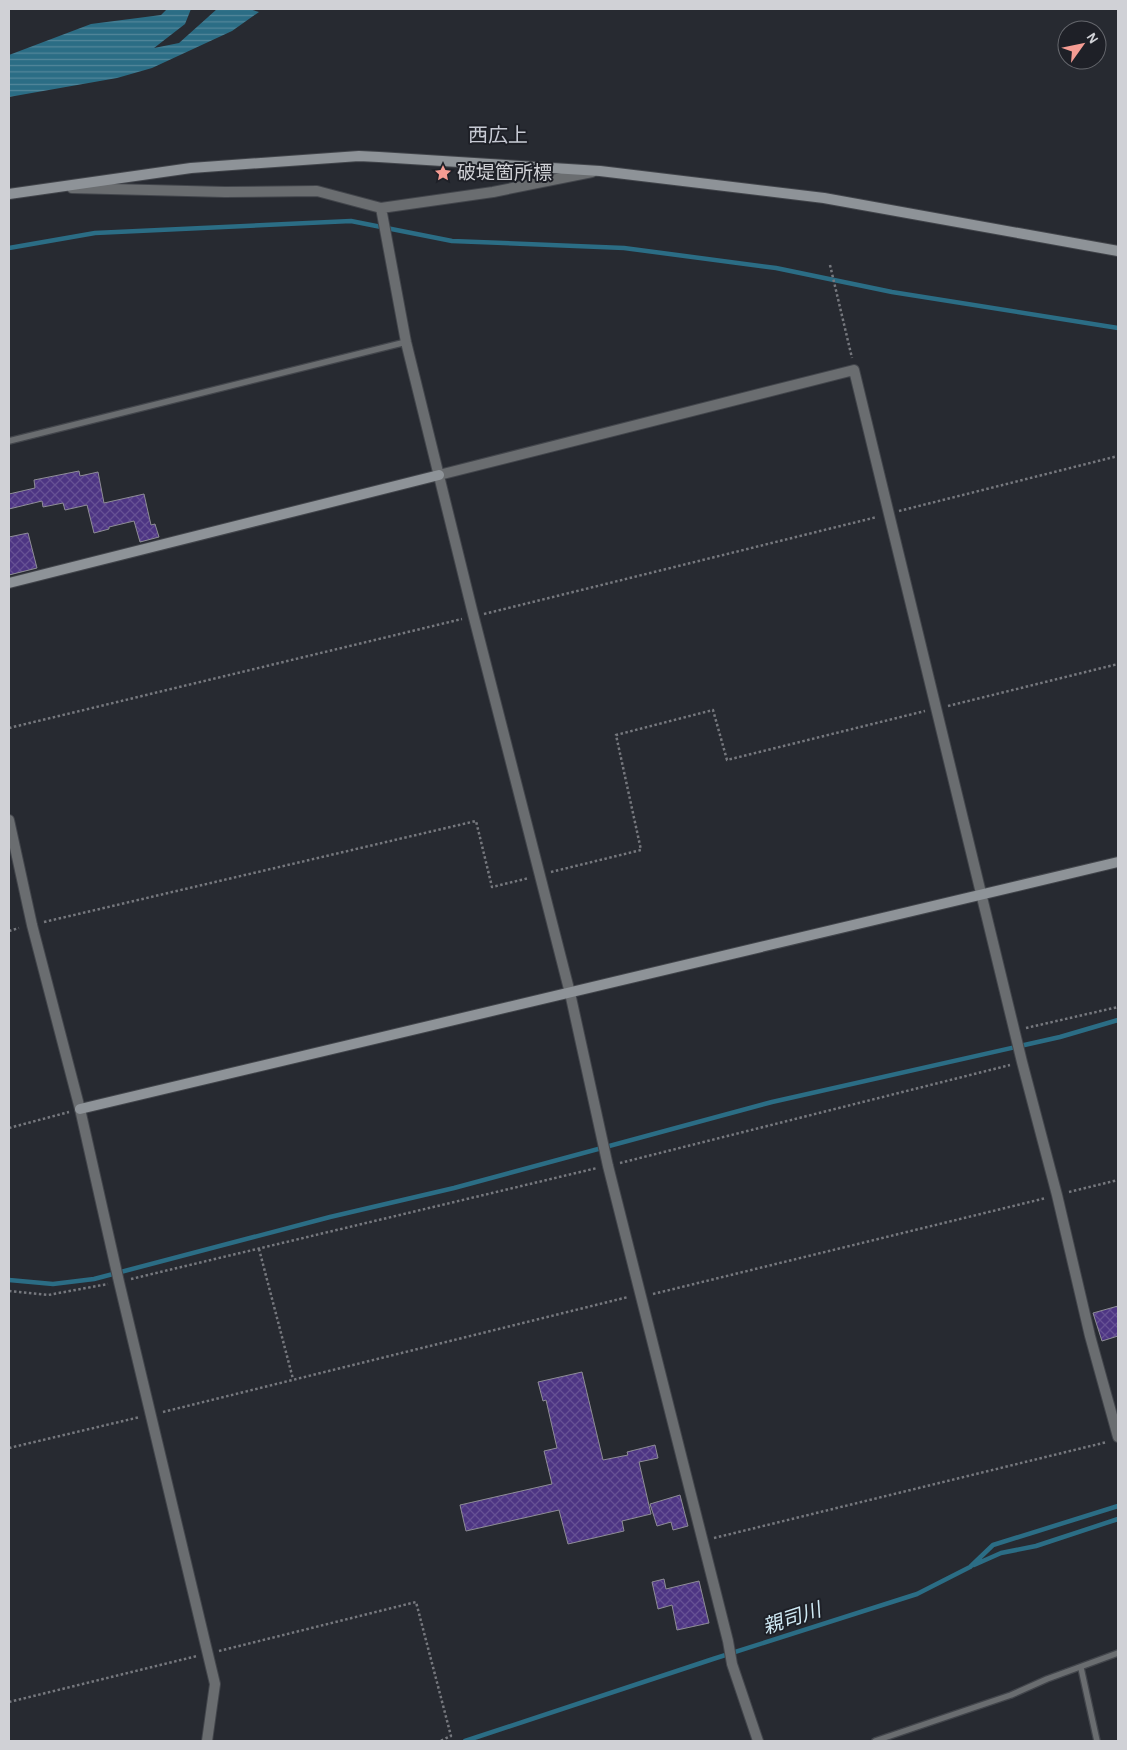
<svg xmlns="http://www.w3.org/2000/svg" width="1127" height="1750" font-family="'Alegreya Sans','Noto Sans JP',sans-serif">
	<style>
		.water { fill: url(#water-rules) }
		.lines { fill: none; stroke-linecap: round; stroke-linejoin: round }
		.stream { stroke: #2b6d85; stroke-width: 4.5 }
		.building { fill: url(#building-cross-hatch); stroke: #8e8d96 }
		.lane-casing { stroke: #42454b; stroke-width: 8 }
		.street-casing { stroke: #42454b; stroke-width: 12 }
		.secondary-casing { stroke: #42454b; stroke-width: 12 }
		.path { stroke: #76787e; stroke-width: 2.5; stroke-dasharray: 2.5 2.5; stroke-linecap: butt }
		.lane { stroke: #6a6d70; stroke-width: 5.5 }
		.street { stroke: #6a6d70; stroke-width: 10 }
		.secondary { stroke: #8e9398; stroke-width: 10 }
		.labels { text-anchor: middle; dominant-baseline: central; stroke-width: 4; stroke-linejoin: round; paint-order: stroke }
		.poi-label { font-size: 19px; fill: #d0d1d6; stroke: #1e2027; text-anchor: start }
		.neighbourhood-label { font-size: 20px; fill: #c6c9d3; stroke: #1e2027 }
		.water-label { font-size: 20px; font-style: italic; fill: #d0eaf5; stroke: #1e2027 }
	</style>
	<defs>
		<pattern id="water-rules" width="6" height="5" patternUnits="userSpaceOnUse" patternTransform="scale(1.25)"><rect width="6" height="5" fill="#2b6d85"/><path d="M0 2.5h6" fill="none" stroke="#53879b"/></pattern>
		<pattern id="building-cross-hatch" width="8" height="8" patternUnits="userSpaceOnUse" patternTransform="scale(1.25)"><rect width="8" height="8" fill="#4d3583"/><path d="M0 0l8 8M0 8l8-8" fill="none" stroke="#665194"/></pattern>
	</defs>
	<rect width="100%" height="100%" fill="#272a31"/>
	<!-- water -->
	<path class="water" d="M 167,9 L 191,9 L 185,24 L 154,48 L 179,43 L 217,9 L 249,9 L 259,12 L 232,31 L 152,68 L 117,78 L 9,97 L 9,55 L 91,24 L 161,15 Z"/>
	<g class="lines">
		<!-- stream -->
		<path class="stream" d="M 9,248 L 95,233 L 351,221 L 452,241 L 624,248 L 776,268 L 892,292 L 1118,328
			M 9,1280 L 53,1284 L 94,1279 L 330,1217 L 454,1188 L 772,1102 L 1060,1037 L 1118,1020
			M 974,1565 L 1001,1553 L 1036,1546 L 1118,1519
			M 465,1741 L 713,1659 L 917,1594 L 970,1567 L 993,1545 L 1118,1506"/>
	</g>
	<!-- building -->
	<path class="building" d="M 79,471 L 80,476 L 98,472 L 104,503 L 144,494 L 151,525 L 155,524 L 159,537 L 140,542 L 134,521 L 109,527 L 109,529 L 94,533 L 87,505 L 65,510 L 63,503 L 43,507 L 42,501 L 9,509 L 9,494 L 35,488 L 34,480 Z
		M 28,533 L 37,568 L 9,575 L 9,537 Z
		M 1118,1306 L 1118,1336 L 1102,1341 L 1093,1313 Z
		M 582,1372 L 603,1460 L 628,1455 L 627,1452 L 655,1445 L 658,1458 L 639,1462 L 651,1514 L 622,1521 L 624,1531 L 568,1544 L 559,1510 L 466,1531 L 460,1505 L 552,1484 L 544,1451 L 557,1448 L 546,1400 L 543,1401 L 538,1382 Z
		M 680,1495 L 688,1526 L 673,1530 L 671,1522 L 657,1526 L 650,1504 Z
		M 664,1579 L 666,1589 L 699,1581 L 709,1623 L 677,1630 L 672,1605 L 658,1609 L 652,1582 Z"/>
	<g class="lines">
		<!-- lane casing -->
		<g class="lane-casing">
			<path id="lane" d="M 9,441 L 406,342
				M 1081,1668 L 1097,1741
				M 875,1741 L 1011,1695 L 1047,1679 L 1118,1653"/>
		</g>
		<!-- street casing -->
		<g class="street-casing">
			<path id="street" d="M 72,188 L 225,192 L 317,191 L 381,208 L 493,192 L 592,172
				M 381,208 L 406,342 L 472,610 L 570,993 L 608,1166 L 728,1641 L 732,1664 L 758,1741
				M 439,475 L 854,370 L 1022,1062 L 1057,1195 L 1090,1336 L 1118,1437
				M 9,820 L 32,925 L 80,1109 L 119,1282 L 215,1684 L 207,1741"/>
		</g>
		<!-- secondary casing -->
		<g class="secondary-casing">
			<path id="secondary" d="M 9,194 L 191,168 L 359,156 L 379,157 L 600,171 L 824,198 L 1118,251
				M 9,583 L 439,475
				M 80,1109 L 1118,862"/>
		</g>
		<!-- path -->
		<path class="path" d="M 830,265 L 852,358
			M 899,511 L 1118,456
			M 484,614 L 877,517
			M 948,706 L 1118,664
			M 9,728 L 462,619
			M 551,872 L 641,850 L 616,735 L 713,710 L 727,760 L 925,711
			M 44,922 L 476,821 L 492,887 L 529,878
			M 9,931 L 19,928
			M 1026,1028 L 1118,1007
			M 9,1128 L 69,1112
			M 620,1163 L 1010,1065
			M 1069,1192 L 1118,1180
			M 259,1249 L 293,1379
			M 131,1279 L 597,1168
			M 9,1291 L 48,1295 L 108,1284
			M 653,1294 L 1046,1198
			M 163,1412 L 628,1297
			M 9,1448 L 140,1417
			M 714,1538 L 1107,1442
			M 219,1651 L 416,1602 L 451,1736 L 440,1741
			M 9,1702 L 197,1656"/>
		<!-- lane -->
		<use href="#lane" class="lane"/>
		<!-- street -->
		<use href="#street" class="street"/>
		<!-- secondary -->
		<use href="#secondary" class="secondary"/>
	</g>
	<!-- icons -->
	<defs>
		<g id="sight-bare" transform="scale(1.35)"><path d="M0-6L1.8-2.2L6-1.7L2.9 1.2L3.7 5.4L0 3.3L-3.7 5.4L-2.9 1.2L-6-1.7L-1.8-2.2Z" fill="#f59c93" stroke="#1e2027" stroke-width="2.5" paint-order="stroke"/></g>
	</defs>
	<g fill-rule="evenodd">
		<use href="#sight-bare" x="443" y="173"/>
	</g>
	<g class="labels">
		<!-- poi labels -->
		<g class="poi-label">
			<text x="457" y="173">破堤箇所標</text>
		</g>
		<!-- neighbourhood labels -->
		<g class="neighbourhood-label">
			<text x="498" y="136">西広上</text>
		</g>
		<!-- water labels -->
		<g class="water-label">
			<text transform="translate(792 1619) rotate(-18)">親司川</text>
		</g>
	</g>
	<!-- border -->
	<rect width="1127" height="1750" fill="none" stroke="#d0d1d6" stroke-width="20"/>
	<!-- north arrow -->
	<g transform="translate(1082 45) rotate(57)"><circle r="24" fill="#1e2027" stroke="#65676d"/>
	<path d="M0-4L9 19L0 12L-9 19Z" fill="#f59c93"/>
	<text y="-8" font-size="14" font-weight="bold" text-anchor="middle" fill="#d0d1d6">N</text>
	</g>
</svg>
